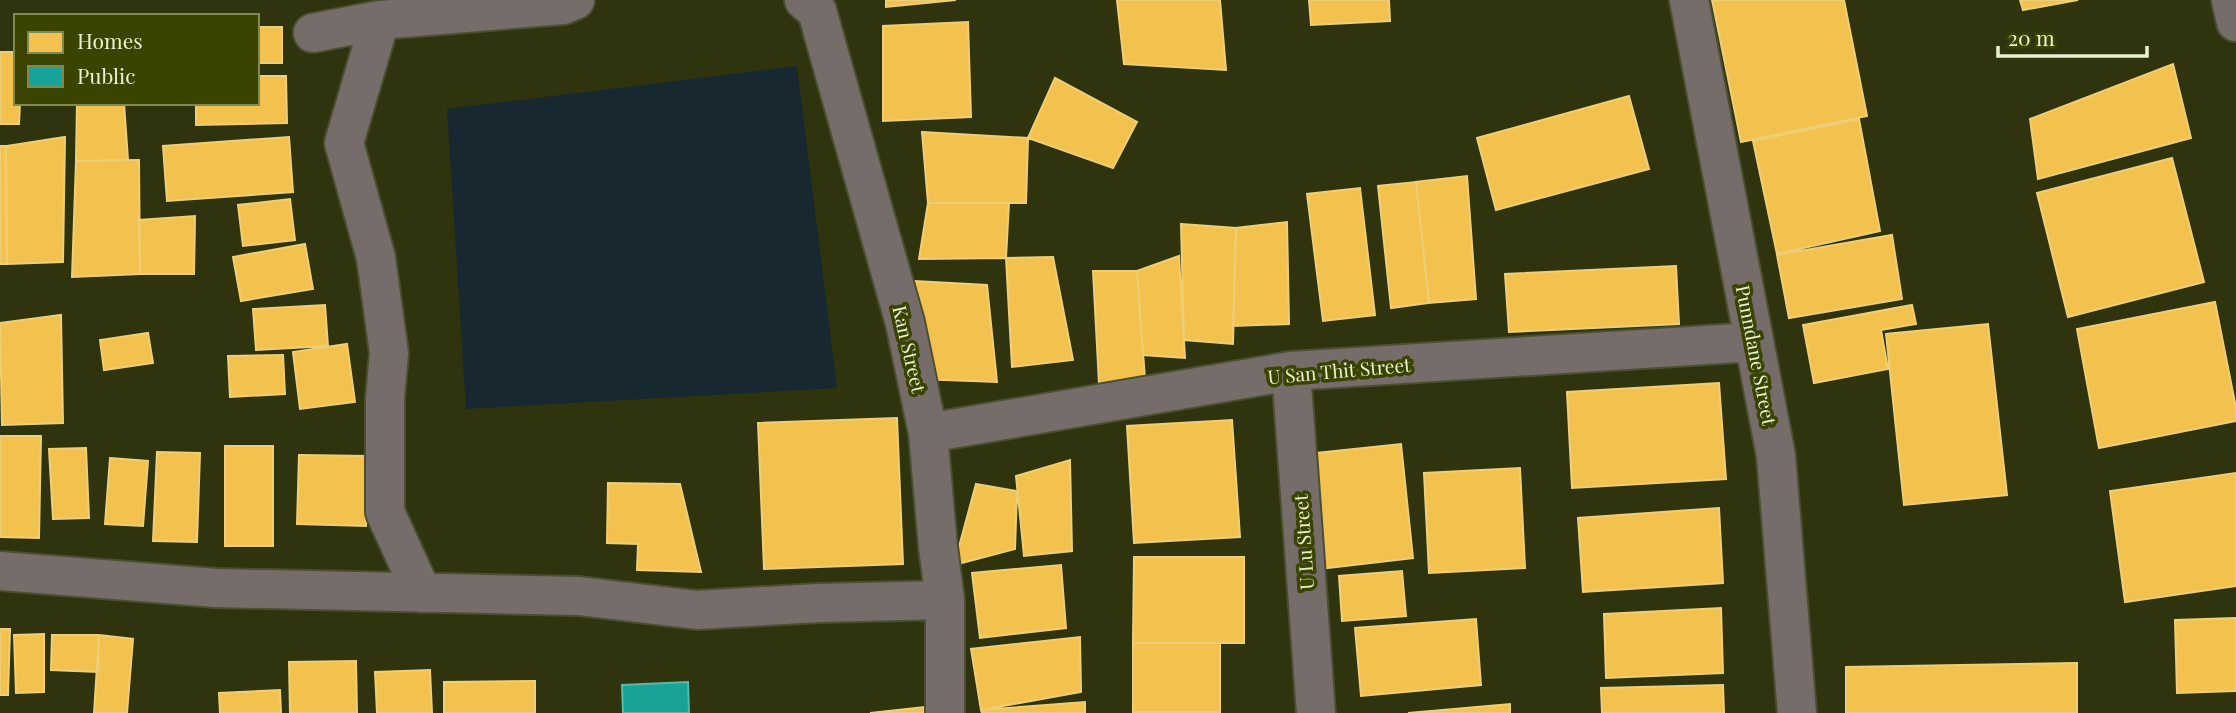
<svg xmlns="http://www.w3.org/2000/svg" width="2236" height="713" font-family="'Playfair Display',serif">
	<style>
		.water { fill: #172830 }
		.homes { fill: #f2c14e; stroke: #efcf75; stroke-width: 2 }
		.public { fill: #17a398; stroke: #56baa9; stroke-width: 2 }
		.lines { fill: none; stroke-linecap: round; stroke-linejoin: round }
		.street-casing { stroke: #4a4f31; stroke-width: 42 }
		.street { stroke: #766d6b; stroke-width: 38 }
		.labels { text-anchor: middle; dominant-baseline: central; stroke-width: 7; stroke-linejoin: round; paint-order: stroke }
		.street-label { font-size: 19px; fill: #e9f1d1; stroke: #3a4300 }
	</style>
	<rect width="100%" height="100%" fill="#2f340f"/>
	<!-- water -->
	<path class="water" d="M 797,66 L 837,388 L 466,409 L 447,109 Z"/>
	<!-- homes -->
	<path class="homes" d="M 886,0 L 956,0 L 886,7 Z
		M 1117,0 L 1220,0 L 1226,70 L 1124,64 Z
		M 1309,0 L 1389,0 L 1390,21 L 1311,25 Z
		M 1712,0 L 1844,0 L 1867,116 L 1741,142 Z
		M 2020,0 L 2078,0 L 2023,10 Z
		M 968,22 L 971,117 L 883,121 L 883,26 Z
		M 257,27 L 282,27 L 282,63 L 257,63 Z
		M 0,52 L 16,52 L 16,103 L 20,103 L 19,124 L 0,124 Z
		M 2173,64 L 2191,138 L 2038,179 L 2030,119 Z
		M 257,76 L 286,76 L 287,123 L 196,125 L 196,103 L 257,103 Z
		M 1055,78 L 1137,122 L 1113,168 L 1028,138 Z
		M 1629,96 L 1649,169 L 1496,210 L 1477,138 Z
		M 77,103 L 124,103 L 128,160 L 76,161 Z
		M 1859,119 L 1880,231 L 1777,254 L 1753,141 Z
		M 922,132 L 1028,138 L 1026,203 L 928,203 Z
		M 65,137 L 63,262 L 7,264 L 6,146 Z
		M 289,137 L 293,192 L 167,201 L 163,146 Z
		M 0,146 L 6,146 L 7,264 L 0,264 Z
		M 2172,158 L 2204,282 L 2068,317 L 2037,193 Z
		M 139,160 L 140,274 L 72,277 L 76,161 Z
		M 1467,176 L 1476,299 L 1429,303 L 1416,182 Z
		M 1416,182 L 1429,303 L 1391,308 L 1378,186 Z
		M 1360,188 L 1375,315 L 1323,321 L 1307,194 Z
		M 290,199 L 295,240 L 243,246 L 238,205 Z
		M 928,203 L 1009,203 L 1006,258 L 919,259 Z
		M 195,216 L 194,274 L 140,274 L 139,220 Z
		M 1287,222 L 1289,324 L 1233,326 L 1236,228 Z
		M 1181,224 L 1236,228 L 1233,344 L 1184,340 Z
		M 1892,235 L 1902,299 L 1789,318 L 1777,255 Z
		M 305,244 L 313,289 L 241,301 L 233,257 Z
		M 1179,256 L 1185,358 L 1143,355 L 1137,271 Z
		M 1053,257 L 1073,360 L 1012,367 L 1006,258 Z
		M 1676,266 L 1679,324 L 1509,332 L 1505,274 Z
		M 1093,271 L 1137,271 L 1145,379 L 1099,384 Z
		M 914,281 L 987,285 L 997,382 L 917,379 Z
		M 2215,302 L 2236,408 L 2236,421 L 2099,448 L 2077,329 Z
		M 325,305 L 328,346 L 256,350 L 253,309 Z
		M 1912,305 L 1916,324 L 1881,330 L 1888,369 L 1814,383 L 1803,325 Z
		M 61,315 L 63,423 L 2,425 L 0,323 Z
		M 1988,324 L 2007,495 L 1904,505 L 1886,334 Z
		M 148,333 L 153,363 L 104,370 L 100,340 Z
		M 347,344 L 355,402 L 300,409 L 293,352 Z
		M 283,355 L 285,394 L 230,397 L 228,356 Z
		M 1719,383 L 1726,479 L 1572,488 L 1567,392 Z
		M 897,418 L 903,564 L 764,569 L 758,423 Z
		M 1232,420 L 1240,537 L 1134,543 L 1127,426 Z
		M 0,436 L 41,436 L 39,538 L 0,537 Z
		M 1401,444 L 1413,558 L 1320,569 L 1307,454 Z
		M 225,446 L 273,446 L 273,546 L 225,546 Z
		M 86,448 L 89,518 L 53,519 L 49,449 Z
		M 157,452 L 200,453 L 197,542 L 153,541 Z
		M 299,455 L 368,456 L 366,526 L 297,524 Z
		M 110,458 L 148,461 L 143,526 L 105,524 Z
		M 1070,460 L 1072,551 L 1024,556 L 1016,476 Z
		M 1520,468 L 1525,568 L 1429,573 L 1424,473 Z
		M 2236,473 L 2236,586 L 2125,602 L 2110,491 Z
		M 608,483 L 680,484 L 701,572 L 637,570 L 638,544 L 607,543 Z
		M 976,484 L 1017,491 L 1015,549 L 954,565 Z
		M 1719,508 L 1723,583 L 1583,592 L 1578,518 Z
		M 1134,557 L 1244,557 L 1244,643 L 1133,643 Z
		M 1061,565 L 1066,628 L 980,638 L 972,573 Z
		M 1402,571 L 1406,616 L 1342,621 L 1339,576 Z
		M 1721,608 L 1723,673 L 1606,678 L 1604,614 Z
		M 2236,618 L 2236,691 L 2177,693 L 2175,620 Z
		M 1476,619 L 1481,685 L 1361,696 L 1355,628 Z
		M 0,629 L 10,629 L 8,695 L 0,695 Z
		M 44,634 L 44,692 L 16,693 L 14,635 Z
		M 52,635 L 99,635 L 98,672 L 51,670 Z
		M 99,635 L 133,639 L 127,713 L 94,713 Z
		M 1080,637 L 1081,692 L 981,710 L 971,649 Z
		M 1133,643 L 1220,643 L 1220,712 L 1133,712 Z
		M 356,661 L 357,713 L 290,713 L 289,662 Z
		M 2077,663 L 2077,713 L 1846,713 L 1846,667 Z
		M 430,670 L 432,713 L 377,713 L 375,672 Z
		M 535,681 L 535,713 L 444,713 L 444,682 Z
		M 1723,685 L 1724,713 L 1602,713 L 1601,688 Z
		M 280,690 L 281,713 L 220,713 L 219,693 Z
		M 1085,702 L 1085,713 L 982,713 L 981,710 Z
		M 1510,704 L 1510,713 L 1408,713 Z
		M 924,707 L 924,713 L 870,713 Z"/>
	<!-- public -->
	<path class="public" d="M 688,682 L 689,713 L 623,713 L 622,685 Z"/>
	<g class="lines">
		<!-- street casing -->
		<g class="street-casing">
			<path id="street" d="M 804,0 L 817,11 L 905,323 L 928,433 L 938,547 L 945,600 L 945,713
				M 1689,0 L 1776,456 L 1797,713
				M 2231,0 L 2236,22
				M 380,20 L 344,143 L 376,258 L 389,353 L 385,398 L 385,512 L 422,593
				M 313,33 L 380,20 L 563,5 L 575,0
				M 1291,371 L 1316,713
				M 928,433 L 1291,371 L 1754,342
				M 0,571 L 216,588 L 579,596 L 697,610 L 818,603 L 945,600"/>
		</g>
		<!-- street -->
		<use href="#street" class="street"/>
	</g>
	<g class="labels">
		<!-- street labels -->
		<g class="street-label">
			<text transform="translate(910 349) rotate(77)">Kan Street</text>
			<text transform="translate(1757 355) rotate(79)">Punndane Street</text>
			<text transform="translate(1339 370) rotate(-5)">U San Thit Street</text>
			<text transform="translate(1303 542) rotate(-94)">U Lu Street</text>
		</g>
	</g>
	<!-- legend -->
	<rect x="14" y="14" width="245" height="91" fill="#3a4300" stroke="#808954" stroke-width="2"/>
	<rect x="28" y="32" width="35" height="21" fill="#f2c14e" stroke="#808954" stroke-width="2"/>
	<text x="77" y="49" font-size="21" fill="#e9f1d1">Homes</text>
	<rect x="28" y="66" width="35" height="21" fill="#17a398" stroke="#808954" stroke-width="2"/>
	<text x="77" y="84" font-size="21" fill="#e9f1d1">Public</text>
	<!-- scale -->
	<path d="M1998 46v10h149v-10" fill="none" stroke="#e9f1d1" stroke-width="3.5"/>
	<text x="2008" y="46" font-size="21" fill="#e9f1d1" stroke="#3a4300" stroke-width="5" paint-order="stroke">20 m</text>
</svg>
